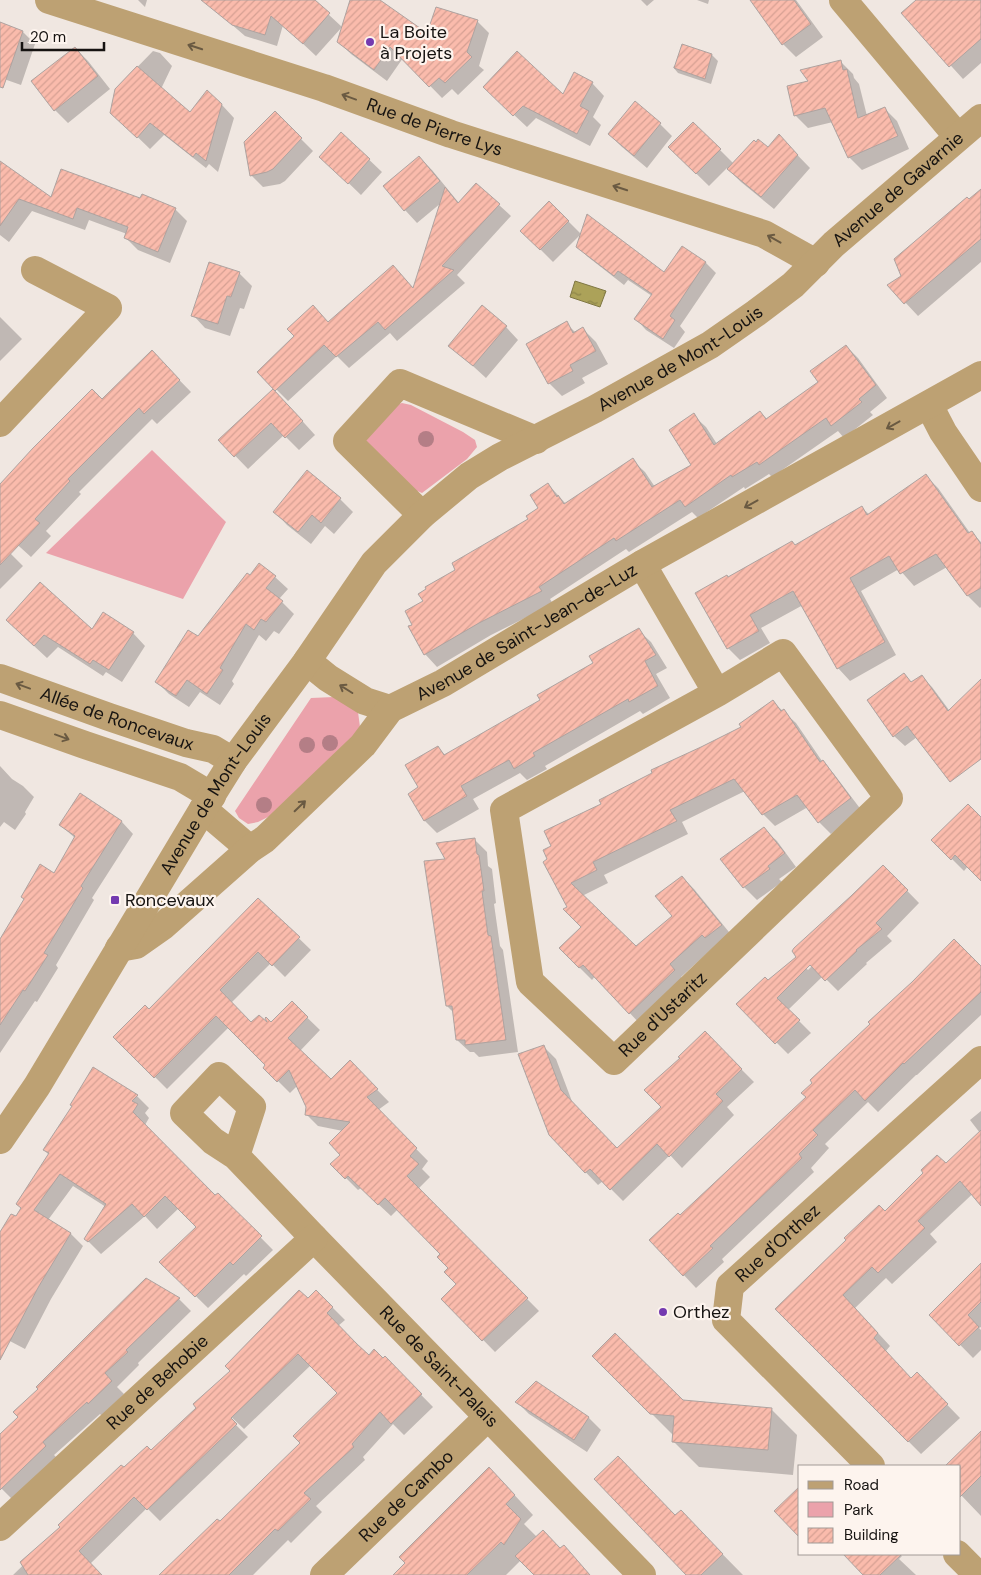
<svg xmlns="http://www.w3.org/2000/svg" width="981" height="1575" font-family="'DM Sans',sans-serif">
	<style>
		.green { fill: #eba2ab }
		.water { fill: url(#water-ripples); stroke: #7f7743 }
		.shadow { fill: #0003; fill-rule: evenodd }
		.building { fill: url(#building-hatch); stroke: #aea3a0 }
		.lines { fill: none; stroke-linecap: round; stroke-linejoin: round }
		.minor { stroke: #bda173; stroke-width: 28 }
		.tree { fill: #b47e86 }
		.oneway { stroke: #6a5a42 }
		.poi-dot { fill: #743ab0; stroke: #fdf4ee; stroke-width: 2 }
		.labels { text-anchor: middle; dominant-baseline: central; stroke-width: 4.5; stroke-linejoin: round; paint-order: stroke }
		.poi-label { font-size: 18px; fill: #161311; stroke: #fdf4ee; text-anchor: start }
		.street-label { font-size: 18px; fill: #161311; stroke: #fdf4ee }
	</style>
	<defs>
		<pattern id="water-ripples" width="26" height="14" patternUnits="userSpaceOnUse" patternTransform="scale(1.25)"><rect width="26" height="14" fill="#aca259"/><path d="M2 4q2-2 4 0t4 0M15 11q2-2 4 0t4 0" fill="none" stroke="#8b8348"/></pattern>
		<pattern id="building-hatch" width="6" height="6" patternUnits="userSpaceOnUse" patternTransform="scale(1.25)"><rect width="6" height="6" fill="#fabbac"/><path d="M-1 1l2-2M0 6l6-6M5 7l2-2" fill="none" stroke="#d6a093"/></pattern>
	</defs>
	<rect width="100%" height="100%" fill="#f0e7e1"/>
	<!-- green -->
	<path class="green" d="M 402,403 L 411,405 L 463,432 L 475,440 L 477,447 L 467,459 L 422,493 L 415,490 L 367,454 L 364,438 L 396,405 Z
		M 152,450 L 226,522 L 183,599 L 46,553 Z
		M 334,697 L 358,712 L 360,727 L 345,752 L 284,809 L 258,822 L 248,824 L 239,818 L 235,811 L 311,698 Z"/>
	<!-- water -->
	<path class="water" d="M 575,281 L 606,291 L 600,307 L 570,297 Z"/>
	<!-- shadow -->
	<path class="shadow" d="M 138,0 L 147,0 L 145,7 Z
		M 223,0 L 313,0 L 342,27 L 316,56 L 283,25 L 277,46 L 245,36 L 215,10 Z
		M 352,0 L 377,0 L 427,35 L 477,21 L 489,33 L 479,66 L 484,70 L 458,95 L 452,89 L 442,98 L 403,58 L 387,81 L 351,54 L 338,41 Z
		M 641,0 L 654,0 L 647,6 Z
		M 697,0 L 709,0 L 708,4 Z
		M 768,0 L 796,0 L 823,37 L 796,57 L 783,44 L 757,8 Z
		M 918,0 L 981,0 L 981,63 L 963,79 L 903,13 Z
		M 0,24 L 23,32 L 35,44 L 21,85 L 4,79 L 0,85 Z
		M 75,48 L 88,61 L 110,89 L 68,123 L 55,110 L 33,82 Z
		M 697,50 L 712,55 L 718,61 L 711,84 L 678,73 L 673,67 Z
		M 153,51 L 160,53 L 172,66 L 161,89 L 190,114 L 222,105 L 234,118 L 218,172 L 209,164 L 206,168 L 164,135 L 150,149 L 122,122 L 116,89 Z
		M 840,61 L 853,74 L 854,78 L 859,84 L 867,116 L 884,108 L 897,121 L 909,149 L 862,170 L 849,157 L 833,122 L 808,128 L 795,115 L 810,82 Z
		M 592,83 L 604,96 L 593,117 L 601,125 L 590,146 L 536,118 L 527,127 L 498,100 L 563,96 Z
		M 275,113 L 313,151 L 285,181 L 280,184 L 263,187 L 251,175 Z
		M 693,123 L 734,164 L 768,149 L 779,136 L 810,168 L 774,209 L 741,182 L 727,168 L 709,186 L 669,147 Z
		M 660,124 L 672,136 L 647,168 L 622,147 L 609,134 Z
		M 342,134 L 382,172 L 361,195 L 334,169 Z
		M 419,157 L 432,170 L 459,203 L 499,205 L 511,216 L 457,275 L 465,283 L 397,341 L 390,333 L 349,368 L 337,356 L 288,401 L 259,372 L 329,323 L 393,267 L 414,289 L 441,203 L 417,223 L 405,210 Z
		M 0,162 L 51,199 L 141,200 L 175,209 L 187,221 L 170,263 L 138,250 L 126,238 L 127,234 L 89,220 L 85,230 L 32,211 L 9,242 L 0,235 Z
		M 981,190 L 981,262 L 918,316 L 889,285 L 903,276 L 969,201 Z
		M 549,202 L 581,234 L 553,262 L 522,231 Z
		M 578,247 L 664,274 L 683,247 L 706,263 L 716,273 L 680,326 L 685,332 L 674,348 L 646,330 L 636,319 L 652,296 L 628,280 L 624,285 L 588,257 Z
		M 239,273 L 252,286 L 244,309 L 240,308 L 230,336 L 205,328 L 193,315 Z
		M 0,317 L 22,339 L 0,361 Z
		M 566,323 L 576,333 L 583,329 L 596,342 L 608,364 L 582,378 L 585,383 L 562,396 L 549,383 Z
		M 506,327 L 518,340 L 486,378 L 450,345 Z
		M 846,346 L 858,358 L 887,398 L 870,412 L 873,415 L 844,438 L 838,431 L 772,477 L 769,474 L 745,489 L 744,487 L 698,518 L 692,512 L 629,552 L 626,549 L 550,599 L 553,604 L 491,635 L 437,667 L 425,654 L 410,627 L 414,625 L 425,601 L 457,570 L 529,520 L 540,508 L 548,484 L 566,504 L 632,460 L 645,472 L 655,487 L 693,465 L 693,415 L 706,427 L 717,444 L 760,412 L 767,419 L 820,382 Z
		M 152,352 L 191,392 L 157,424 L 152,419 L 79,492 L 81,494 L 46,531 L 51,536 L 31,557 L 0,529 L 0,493 L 102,401 Z
		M 286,403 L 315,435 L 299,450 L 284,435 L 248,469 L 220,440 Z
		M 307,472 L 340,499 L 353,512 L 334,534 L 325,526 L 311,544 L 287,525 L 275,512 Z
		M 926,476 L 938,488 L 970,533 L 971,532 L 981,542 L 981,607 L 980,608 L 968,596 L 947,567 L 914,586 L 899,569 L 861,591 L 896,655 L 850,681 L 838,668 L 803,605 L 761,628 L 770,643 L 740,660 L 728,648 L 729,578 L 796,546 L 862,508 L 870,515 Z
		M 0,548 L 11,554 L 23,566 L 0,589 Z
		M 259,565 L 275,577 L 288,589 L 279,599 L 294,614 L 279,634 L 274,631 L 266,641 L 259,635 L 232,681 L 234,684 L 220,705 L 200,692 L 189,707 L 169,694 L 157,682 L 198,638 Z
		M 638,630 L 651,642 L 667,668 L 656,674 L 670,698 L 643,714 L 640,711 L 545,766 L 547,769 L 527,780 L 520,773 L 473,799 L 479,809 L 437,833 L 425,821 L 410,794 L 420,788 L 438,747 L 446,756 L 541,700 L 595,663 Z
		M 92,631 L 133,633 L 145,646 L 122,682 L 106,672 L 103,676 L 58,647 L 47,658 L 20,633 Z
		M 904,674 L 912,683 L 921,676 L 932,687 L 963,729 L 917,737 L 905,746 L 894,736 Z
		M 773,702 L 796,723 L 822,761 L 834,774 L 862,811 L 831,834 L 819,822 L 808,807 L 775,826 L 763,814 L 745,791 L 682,822 L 688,834 L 604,875 L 608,883 L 582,896 L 636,948 L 674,916 L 682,877 L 694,889 L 733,937 L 715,946 L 681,977 L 686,983 L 641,1025 L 595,976 L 592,980 L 560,948 L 582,927 L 568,907 L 548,860 L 553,847 L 603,804 L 743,728 Z
		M 0,766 L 12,779 L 23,786 L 34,797 L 25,812 L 26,814 L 15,830 L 4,822 L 0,827 Z
		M 80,795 L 122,822 L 133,834 L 92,898 L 94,900 L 56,965 L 58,968 L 37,1002 L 35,1001 L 0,1053 L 0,942 L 25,900 L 54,874 L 75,838 L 60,825 Z
		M 981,818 L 981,879 L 968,866 L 964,871 L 933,840 Z
		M 764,829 L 777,841 L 796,867 L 779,879 L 782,882 L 757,900 L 744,887 L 722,859 Z
		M 474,839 L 487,852 L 488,866 L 492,869 L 496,903 L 494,904 L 500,946 L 503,950 L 518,1052 L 479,1057 L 474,1052 L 470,1052 L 457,1040 L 454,1013 L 447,1006 L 447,860 Z
		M 883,866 L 919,903 L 887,936 L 892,941 L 866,963 L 867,964 L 838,991 L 823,976 L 788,1010 L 811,1033 L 788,1054 L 738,1004 L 798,957 ZM 814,960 L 816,962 L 808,970 L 806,968 Z
		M 258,899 L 311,950 L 285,977 L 271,963 L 231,1003 L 252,1024 L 270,1028 L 271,1024 L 292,1003 L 320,1030 L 300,1051 L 331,1081 L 350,1062 L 389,1102 L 378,1110 L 428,1161 L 422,1169 L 430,1177 L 418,1189 L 539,1311 L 495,1352 L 443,1299 L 458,1284 L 442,1254 L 398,1209 L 391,1216 L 361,1188 L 358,1190 L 332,1164 L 342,1155 L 343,1131 L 318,1126 L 306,1114 L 308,1107 L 298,1085 L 290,1093 L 265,1068 L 266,1065 L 229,1027 L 167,1089 L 115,1037 L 149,1011 Z
		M 981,968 L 981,1015 L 917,1075 L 916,1075 L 878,1112 L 868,1102 L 825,1144 L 829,1148 L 811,1168 L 814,1172 L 722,1259 L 724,1262 L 696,1288 L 651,1240 Z
		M 705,1033 L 754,1082 L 727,1107 L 734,1115 L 682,1168 L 670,1155 L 623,1201 L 603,1181 L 598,1185 L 550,1135 L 544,1047 L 556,1059 L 573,1104 L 617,1149 L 663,1107 L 682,1058 Z
		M 137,1096 L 149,1108 L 145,1113 L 149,1118 L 145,1125 L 215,1197 L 218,1194 L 273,1250 L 246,1276 L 244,1274 L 208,1308 L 161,1262 L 197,1227 L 179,1208 L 157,1229 L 145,1216 L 101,1254 L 86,1239 L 106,1207 L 73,1186 L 48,1220 L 71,1234 L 83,1246 L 51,1299 L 25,1349 L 6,1339 L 0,1352 L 0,1234 L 16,1218 L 49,1155 L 44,1150 Z
		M 981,1111 L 981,1186 L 930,1234 L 937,1242 L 892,1284 L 886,1278 L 855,1308 L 890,1346 L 885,1352 L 911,1379 L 929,1386 L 960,1418 L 921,1454 L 777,1309 L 885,1213 L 946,1164 L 980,1133 L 970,1120 Z
		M 316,1291 L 345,1320 L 338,1326 L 369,1356 L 383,1360 L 385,1358 L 433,1407 L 404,1435 L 393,1424 L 363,1457 L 365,1460 L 316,1506 L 322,1512 L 291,1543 L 288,1540 L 253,1575 L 165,1575 L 302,1443 L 338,1393 L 311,1365 L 244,1429 L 227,1413 L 225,1414 L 248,1437 L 160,1521 L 147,1508 L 90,1564 L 101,1575 L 13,1575 L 124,1468 L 151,1452 Z
		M 179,1299 L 191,1311 L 138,1363 L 139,1365 L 117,1387 L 124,1394 L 102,1416 L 100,1414 L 54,1455 L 58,1459 L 14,1501 L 0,1487 L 0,1436 L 20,1417 L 40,1389 Z
		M 981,1299 L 981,1327 L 979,1328 L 981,1330 L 981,1350 L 973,1358 L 931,1315 Z
		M 594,1356 L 683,1401 L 771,1409 L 797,1435 L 793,1475 L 699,1467 L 674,1442 L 674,1436 Z
		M 536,1383 L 589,1418 L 601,1430 L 587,1452 L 529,1414 L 517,1402 Z
		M 978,1436 L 981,1439 L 981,1516 L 960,1494 L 960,1466 L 946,1466 Z
		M 508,1488 L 533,1515 L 524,1524 L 537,1537 L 560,1549 L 590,1575 L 536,1575 L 521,1560 L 506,1575 L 395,1575 Z
		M 681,1512 L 743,1575 L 688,1575 L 675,1517 Z
		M 846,1554 L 900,1554 L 902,1556 L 899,1559 L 916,1575 L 866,1575 Z"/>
	<!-- building -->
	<path class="building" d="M 201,0 L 315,0 L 330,13 L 303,44 L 271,16 L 265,35 L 232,25 Z
		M 350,0 L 380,0 L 427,33 L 436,7 L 478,20 L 467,52 L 472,57 L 445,83 L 439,78 L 429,87 L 390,47 L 374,70 L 337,42 Z
		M 750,0 L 794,0 L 811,24 L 782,45 Z
		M 916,0 L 981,0 L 981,39 L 949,67 L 901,13 Z
		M 0,22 L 23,31 L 3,88 L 0,87 Z
		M 682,44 L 712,54 L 705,79 L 674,68 Z
		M 75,47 L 98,76 L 54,111 L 31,81 Z
		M 517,51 L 563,94 L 574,72 L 593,82 L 580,106 L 589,111 L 577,134 L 523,106 L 513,116 L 483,87 Z
		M 841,60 L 843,70 L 847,69 L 858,118 L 885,107 L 898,136 L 848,158 L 825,108 L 794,116 L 787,86 L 808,81 L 800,70 Z
		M 137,66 L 190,112 L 207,90 L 222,104 L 206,161 L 196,153 L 193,157 L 150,123 L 137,138 L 110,113 L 115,89 Z
		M 635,101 L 661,123 L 634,156 L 608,134 Z
		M 275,111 L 302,138 L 273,169 L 267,172 L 250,176 L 244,142 Z
		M 693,122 L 721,149 L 696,174 L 668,147 Z
		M 341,132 L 370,159 L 348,184 L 319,157 Z
		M 779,134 L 798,155 L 761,197 L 727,169 L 754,140 L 756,142 L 758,139 L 768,147 Z
		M 419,156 L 440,181 L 404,211 L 383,186 Z
		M 0,161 L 51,197 L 61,169 L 140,198 L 142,194 L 176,208 L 158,252 L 124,238 L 128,227 L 77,208 L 73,219 L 19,199 L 0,226 Z
		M 476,183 L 500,204 L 442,266 L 454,270 L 385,330 L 378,322 L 336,357 L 324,345 L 275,391 L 257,372 L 294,336 L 287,329 L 313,305 L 328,322 L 393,265 L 413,288 L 445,187 L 458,203 Z
		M 981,189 L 981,239 L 904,304 L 887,285 L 901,276 L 894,259 L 967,197 L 969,199 Z
		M 549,201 L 569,221 L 540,250 L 520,231 Z
		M 587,214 L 664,272 L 682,246 L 706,262 L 670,316 L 675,320 L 663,339 L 634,319 L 652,294 L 618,271 L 614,276 L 576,247 Z
		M 209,262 L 240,272 L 231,297 L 227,296 L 218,324 L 191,316 Z
		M 482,305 L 507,326 L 473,366 L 448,346 Z
		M 567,321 L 573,333 L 583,327 L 596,351 L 570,365 L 573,371 L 548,384 L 526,344 Z
		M 846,345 L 876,385 L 859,399 L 862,402 L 831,426 L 826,418 L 759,465 L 757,462 L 732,477 L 731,475 L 685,507 L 680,500 L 616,541 L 614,538 L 539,587 L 542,591 L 479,623 L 424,655 L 408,626 L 412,625 L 405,611 L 423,601 L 418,594 L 426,589 L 425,587 L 455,570 L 452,563 L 528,519 L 526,516 L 538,508 L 530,495 L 548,483 L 557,497 L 558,495 L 564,504 L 633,458 L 652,487 L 691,465 L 669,430 L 694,413 L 714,445 L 760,411 L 766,419 L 818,382 L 810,371 Z
		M 152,350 L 180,380 L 144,414 L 139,408 L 68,479 L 70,481 L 35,519 L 40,523 L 0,565 L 0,484 L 33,448 L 92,389 L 102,399 Z
		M 273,389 L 303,421 L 285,438 L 271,423 L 234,457 L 218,440 Z
		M 307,470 L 341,498 L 321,523 L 312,515 L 298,532 L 273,512 Z
		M 926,474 L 968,533 L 972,531 L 981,544 L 981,588 L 967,596 L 936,554 L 900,574 L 889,556 L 850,578 L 885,642 L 837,669 L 793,591 L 750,615 L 759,631 L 727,649 L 695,593 L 727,575 L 728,577 L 792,541 L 795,545 L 862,506 L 867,515 Z
		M 259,563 L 276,576 L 266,588 L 283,601 L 266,622 L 261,619 L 254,630 L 246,624 L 220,668 L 223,670 L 207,694 L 187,680 L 176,696 L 155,682 L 188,630 L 198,636 L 247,573 L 250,575 Z
		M 40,582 L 92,629 L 103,612 L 134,632 L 109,670 L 93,660 L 90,664 L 44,635 L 34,646 L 6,620 Z
		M 639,628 L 656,655 L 645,661 L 658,686 L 629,702 L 628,699 L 533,753 L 535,756 L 514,769 L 509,760 L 461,786 L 467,796 L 424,821 L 408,794 L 418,787 L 405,765 L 438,746 L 444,755 L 540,700 L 537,695 L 593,663 L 589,656 Z
		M 904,673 L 911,682 L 922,675 L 948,711 L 981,679 L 981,759 L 950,782 L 907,726 L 893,737 L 867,700 Z
		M 773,700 L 781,711 L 784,709 L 820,762 L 823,760 L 851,798 L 818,823 L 797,795 L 762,815 L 734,779 L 670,810 L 677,821 L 593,862 L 597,870 L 571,883 L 636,946 L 672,916 L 655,896 L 682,876 L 722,925 L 705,938 L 702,935 L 670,964 L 675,970 L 629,1014 L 583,965 L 579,968 L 559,948 L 581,927 L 563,909 L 567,907 L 543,862 L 547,859 L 543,850 L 551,846 L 544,831 L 601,804 L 599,800 L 652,773 L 651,770 L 701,747 L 741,727 L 739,724 Z
		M 80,793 L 122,821 L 81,886 L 83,888 L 44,953 L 48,955 L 25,991 L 23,990 L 0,1025 L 0,939 L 24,899 L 21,897 L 40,864 L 54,873 L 75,836 L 59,825 Z
		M 968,804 L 981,817 L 981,881 L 955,855 L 951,860 L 931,840 Z
		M 764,827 L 785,853 L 768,866 L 770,869 L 743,888 L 720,859 Z
		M 475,838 L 477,854 L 479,855 L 484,891 L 482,891 L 488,935 L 491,936 L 506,1040 L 465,1045 L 465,1040 L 456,1040 L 452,1006 L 446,1006 L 424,861 L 445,859 L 436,843 Z
		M 883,865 L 908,890 L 876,923 L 882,929 L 856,950 L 857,951 L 825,981 L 810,965 L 777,998 L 800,1020 L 775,1044 L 736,1004 L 765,977 L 768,980 L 796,957 L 792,951 L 794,948 L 851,896 Z
		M 258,898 L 300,937 L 272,966 L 258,952 L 220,990 L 251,1022 L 259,1015 L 267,1022 L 265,1018 L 266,1017 L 271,1022 L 292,1001 L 308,1017 L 288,1038 L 331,1079 L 350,1060 L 378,1089 L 367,1097 L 417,1148 L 410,1156 L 419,1164 L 407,1176 L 528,1298 L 482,1341 L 441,1299 L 456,1284 L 444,1272 L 448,1268 L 437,1257 L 440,1254 L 385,1198 L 378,1205 L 348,1176 L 345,1179 L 330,1164 L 340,1155 L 329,1143 L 350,1122 L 305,1115 L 306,1107 L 289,1070 L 277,1082 L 263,1068 L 265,1065 L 216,1016 L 154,1078 L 113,1037 L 145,1005 L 149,1009 Z
		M 954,939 L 981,966 L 981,992 L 904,1064 L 903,1063 L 865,1101 L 855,1090 L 813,1130 L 818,1135 L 799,1154 L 802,1158 L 710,1246 L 713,1248 L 683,1276 L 649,1240 L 678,1213 L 680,1215 L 806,1097 L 801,1093 L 812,1083 L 810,1080 L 870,1024 L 868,1022 L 912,982 Z
		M 705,1031 L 742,1069 L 716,1094 L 723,1101 L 669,1157 L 657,1144 L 610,1190 L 590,1169 L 585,1173 L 549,1135 L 518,1054 L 544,1045 L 561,1090 L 617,1148 L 661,1107 L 644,1090 L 680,1058 L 678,1057 Z
		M 93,1067 L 138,1095 L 132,1101 L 138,1104 L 133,1112 L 215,1195 L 218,1193 L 262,1236 L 233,1265 L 230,1262 L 195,1297 L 159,1262 L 196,1227 L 165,1196 L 144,1217 L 132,1204 L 88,1242 L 84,1239 L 106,1204 L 60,1174 L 34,1210 L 71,1233 L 39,1286 L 0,1360 L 0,1232 L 11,1214 L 16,1216 L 21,1208 L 16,1204 L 49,1153 L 43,1150 L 72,1106 L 70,1105 Z
		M 981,1130 L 981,1206 L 960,1181 L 918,1221 L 925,1228 L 878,1273 L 872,1267 L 843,1295 L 878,1333 L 874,1338 L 911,1378 L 917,1372 L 948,1404 L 908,1442 L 775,1309 L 846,1240 L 844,1238 L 879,1205 L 885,1211 L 923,1173 L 921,1170 L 937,1155 L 946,1163 Z
		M 981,1263 L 981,1302 L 968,1315 L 979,1327 L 959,1346 L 929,1315 Z
		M 146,1278 L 180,1298 L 126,1350 L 128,1352 L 105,1373 L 112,1381 L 88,1404 L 87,1402 L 43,1442 L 46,1446 L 0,1490 L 0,1434 L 18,1417 L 13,1412 L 38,1389 L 36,1387 L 88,1335 Z
		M 299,1290 L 308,1298 L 316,1290 L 333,1307 L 327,1313 L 357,1344 L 369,1355 L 374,1349 L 383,1358 L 385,1356 L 422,1394 L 391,1424 L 380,1412 L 352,1444 L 354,1447 L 304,1493 L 311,1499 L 278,1531 L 275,1529 L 229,1575 L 159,1575 L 217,1519 L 220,1521 L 300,1443 L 293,1436 L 337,1393 L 298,1354 L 231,1418 L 237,1424 L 147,1510 L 134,1497 L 79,1551 L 102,1575 L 28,1575 L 20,1562 L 60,1527 L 58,1525 L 121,1465 L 124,1467 L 147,1446 L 151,1450 L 196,1408 L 193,1404 L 230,1371 L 225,1366 Z
		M 615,1333 L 683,1400 L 772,1408 L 768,1450 L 672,1442 L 674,1416 L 650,1414 L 592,1356 Z
		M 536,1381 L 589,1417 L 574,1440 L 515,1402 Z
		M 981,1431 L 981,1476 L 960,1497 L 960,1466 L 945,1466 Z
		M 618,1456 L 675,1515 L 681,1510 L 723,1554 L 701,1575 L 686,1575 L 594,1479 Z
		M 489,1467 L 515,1495 L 506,1504 L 521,1519 L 504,1545 L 501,1542 L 467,1575 L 393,1575 L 405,1563 L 399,1557 Z
		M 800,1486 L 800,1538 L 774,1511 Z
		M 543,1530 L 560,1548 L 564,1545 L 590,1575 L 534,1575 L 515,1556 Z
		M 843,1554 L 902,1554 L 880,1575 L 863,1575 Z"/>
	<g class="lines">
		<!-- minor -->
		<g class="minor">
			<path id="s1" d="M 49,0 L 324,88 L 451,134 L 764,234 L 816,263"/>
			<path d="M 843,0 L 958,137"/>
			<path d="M 929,405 L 943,432 L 981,488"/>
			<path d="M 0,423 L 108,308 L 35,270"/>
			<path d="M 422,515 L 347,441 L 400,383 L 536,440"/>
			<path id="s2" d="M 642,564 L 717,693 L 504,810 L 530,982 L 614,1061 L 889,798 L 783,653 L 717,693"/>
			<path d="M 307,661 L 328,678 L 365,701 L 390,709"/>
			<path id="s3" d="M 0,678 L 109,717 L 186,743 L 213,749 L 233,761"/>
			<path d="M 0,715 L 85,745 L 180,777 L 212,796"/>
			<path d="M 203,809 L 250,849"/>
			<path id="s4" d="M 119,948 L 136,945 L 163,926 L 250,849 L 265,839 L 363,745 L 390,709 L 443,683 L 642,564 L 981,375"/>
			<path id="s5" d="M 0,1140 L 37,1086 L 203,809 L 233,761 L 307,661 L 374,563 L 422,515 L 469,476 L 500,457 L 595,409 L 710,345 L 756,313 L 793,285 L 834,244 L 981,118"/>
			<path id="s6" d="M 236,1156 L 252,1107 L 219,1076 L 184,1113 L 213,1141 L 236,1156 L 314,1238 L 642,1575"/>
			<path id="s7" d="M 871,1466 L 726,1320 L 730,1286 L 981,1060"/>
			<path id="s8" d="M 0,1527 L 314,1238"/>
			<path d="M 957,1554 L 978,1575"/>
			<path id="s9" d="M 324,1575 L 488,1417"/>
		</g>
	</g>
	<!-- trees -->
	<g class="tree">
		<circle cx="426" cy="439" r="8"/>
		<circle cx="330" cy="743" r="8"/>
		<circle cx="307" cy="745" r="8"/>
		<circle cx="264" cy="805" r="8"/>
	</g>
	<!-- one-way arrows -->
	<defs><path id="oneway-shaft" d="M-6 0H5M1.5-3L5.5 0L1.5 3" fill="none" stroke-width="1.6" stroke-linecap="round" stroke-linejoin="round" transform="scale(1.25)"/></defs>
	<g class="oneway">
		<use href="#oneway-shaft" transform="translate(195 47) rotate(-162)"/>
		<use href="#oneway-shaft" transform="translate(349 97) rotate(-160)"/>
		<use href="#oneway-shaft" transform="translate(620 188) rotate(-162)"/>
		<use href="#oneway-shaft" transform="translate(774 239) rotate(-151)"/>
		<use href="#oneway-shaft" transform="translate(893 425) rotate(151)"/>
		<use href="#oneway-shaft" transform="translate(751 504) rotate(151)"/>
		<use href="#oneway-shaft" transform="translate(23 686) rotate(-160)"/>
		<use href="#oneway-shaft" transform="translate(346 689) rotate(-148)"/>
		<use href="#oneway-shaft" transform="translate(62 737) rotate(20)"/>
		<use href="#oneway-shaft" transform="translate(300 806) rotate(-44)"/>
	</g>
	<!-- markers -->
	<g class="poi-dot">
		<circle cx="370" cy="42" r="5"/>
		<rect x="110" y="895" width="10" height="10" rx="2.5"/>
		<circle cx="663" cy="1312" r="5"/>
	</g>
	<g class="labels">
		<!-- poi labels -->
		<g class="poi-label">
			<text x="380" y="32">La Boite<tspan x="380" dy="21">à Projets</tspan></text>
			<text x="125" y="900">Roncevaux</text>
			<text x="673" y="1312">Orthez</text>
		</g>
		<!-- street labels -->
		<g class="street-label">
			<text stroke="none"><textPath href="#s1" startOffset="406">Rue de Pierre Lys</textPath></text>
			<text stroke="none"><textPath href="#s5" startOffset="1336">Avenue de Gavarnie</textPath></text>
			<text stroke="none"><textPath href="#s5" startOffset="1059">Avenue de Mont-Louis</textPath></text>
			<text stroke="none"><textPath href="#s4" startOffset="522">Avenue de Saint-Jean-de-Luz</textPath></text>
			<text stroke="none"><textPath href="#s3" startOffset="124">Allée de Roncevaux</textPath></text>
			<text stroke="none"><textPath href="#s5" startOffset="408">Avenue de Mont-Louis</textPath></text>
			<text stroke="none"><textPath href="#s2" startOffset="749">Rue d'Ustaritz</textPath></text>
			<text stroke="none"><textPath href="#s7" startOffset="304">Rue d'Orthez</textPath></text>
			<text stroke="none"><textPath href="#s6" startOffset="508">Rue de Saint-Palais</textPath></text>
			<text stroke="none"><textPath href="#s8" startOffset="214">Rue de Behobie</textPath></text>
			<text stroke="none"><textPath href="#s9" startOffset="114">Rue de Cambo</textPath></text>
		</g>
	</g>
	<!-- legend -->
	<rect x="798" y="1465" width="162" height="90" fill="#fdf4ee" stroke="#a19a96"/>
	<rect x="808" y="1481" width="25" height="8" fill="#bda173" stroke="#a19a96"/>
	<text x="844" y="1490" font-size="15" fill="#161311">Road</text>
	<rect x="808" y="1502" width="25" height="15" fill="#eba2ab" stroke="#a19a96"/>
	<text x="844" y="1515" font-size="15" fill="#161311">Park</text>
	<rect x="808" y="1528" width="25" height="15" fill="url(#building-hatch)" stroke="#a19a96"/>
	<text x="844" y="1540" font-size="15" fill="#161311">Building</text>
	<!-- scale -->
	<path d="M22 42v8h82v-8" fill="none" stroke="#161311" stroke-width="2.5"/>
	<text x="30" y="42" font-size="15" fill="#161311" stroke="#fdf4ee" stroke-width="4" paint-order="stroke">20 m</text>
</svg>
